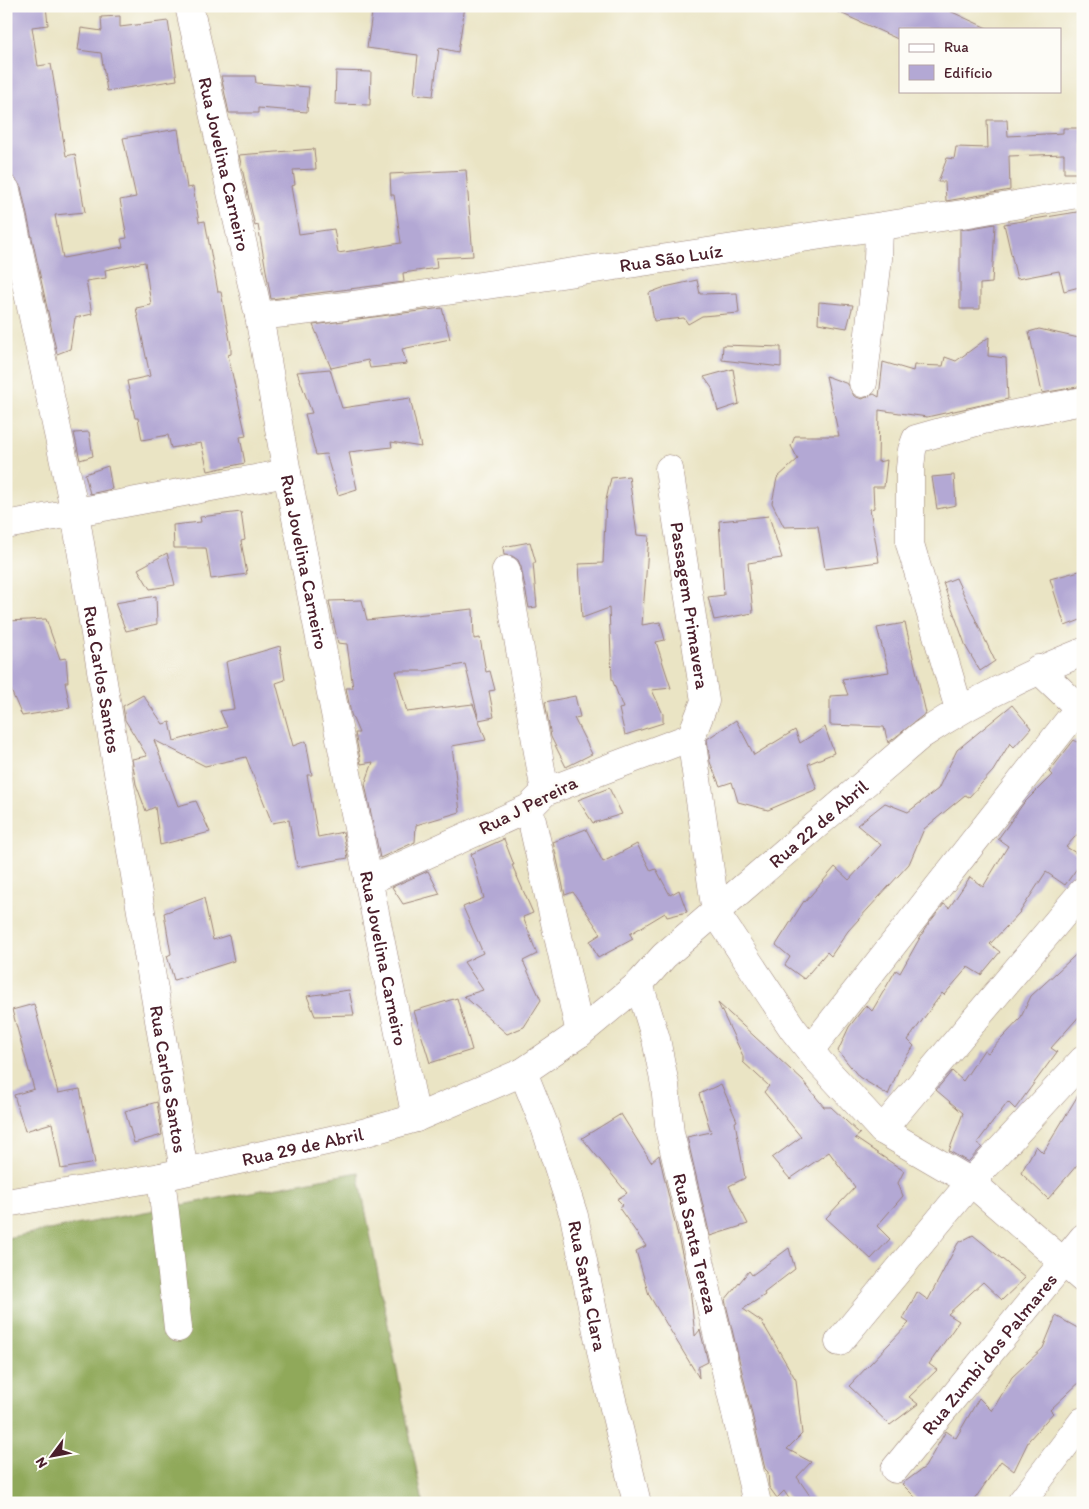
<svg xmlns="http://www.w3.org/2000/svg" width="1089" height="1509" font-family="Itim,sans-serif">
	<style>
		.forest { fill: #90a95a; stroke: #6d6442 }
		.building { fill: #b3a8d4 }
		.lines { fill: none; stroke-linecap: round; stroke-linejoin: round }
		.minor-casing { stroke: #9a8278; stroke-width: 29 }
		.minor { stroke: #fff; stroke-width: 28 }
		.labels { text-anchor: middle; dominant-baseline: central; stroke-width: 5; stroke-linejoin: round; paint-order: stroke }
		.street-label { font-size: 19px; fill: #4a1f2b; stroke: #fdfcf7 }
	</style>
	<rect width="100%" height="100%" fill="#fdfcf7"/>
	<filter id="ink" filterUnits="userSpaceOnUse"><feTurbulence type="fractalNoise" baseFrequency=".02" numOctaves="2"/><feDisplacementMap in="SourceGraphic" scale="10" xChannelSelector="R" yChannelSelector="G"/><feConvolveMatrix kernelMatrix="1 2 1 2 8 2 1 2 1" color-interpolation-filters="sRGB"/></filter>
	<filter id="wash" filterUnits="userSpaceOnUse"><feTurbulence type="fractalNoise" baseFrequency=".0096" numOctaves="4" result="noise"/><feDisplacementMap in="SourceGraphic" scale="20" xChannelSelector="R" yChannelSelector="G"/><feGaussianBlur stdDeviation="1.12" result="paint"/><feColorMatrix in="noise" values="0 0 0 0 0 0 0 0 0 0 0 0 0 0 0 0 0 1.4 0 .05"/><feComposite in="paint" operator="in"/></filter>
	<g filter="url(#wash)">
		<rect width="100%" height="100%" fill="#eae4c4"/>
		<!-- forest -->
		<path class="forest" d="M 358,1172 L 423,1503 L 6,1503 L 6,1238 Z"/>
		<g id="blocks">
			<!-- building -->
			<path class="building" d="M 6,6 L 46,6 L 48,25 L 32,27 L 38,66 L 51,64 L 66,156 L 75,154 L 85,212 L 55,215 L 63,258 L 123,247 L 121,239 L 127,238 L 120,200 L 136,197 L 123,138 L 178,129 L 187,188 L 193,187 L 199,222 L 205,221 L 218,292 L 221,292 L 231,346 L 231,354 L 228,355 L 246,436 L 240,437 L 245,463 L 208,471 L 201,443 L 171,448 L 168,435 L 142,440 L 138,418 L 135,418 L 127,381 L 150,376 L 136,308 L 151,305 L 145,262 L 105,270 L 106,278 L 86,281 L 92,314 L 75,318 L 70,349 L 57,354 L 21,187 L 12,176 L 6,151 Z
				M 373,6 L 465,6 L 458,52 L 439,48 L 433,96 L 414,94 L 418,55 L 367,48 Z
				M 825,6 L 939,6 L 989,29 L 900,29 L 900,40 Z
				M 120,16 L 120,27 L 168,21 L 177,80 L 107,91 L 101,53 L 78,50 L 81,28 L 102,31 L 101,17 Z
				M 336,71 L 371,72 L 370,105 L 335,104 Z
				M 221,76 L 255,76 L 256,83 L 309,87 L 307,112 L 258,108 L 258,113 L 229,113 Z
				M 987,120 L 1007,120 L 1008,136 L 1063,133 L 1063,128 L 1083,128 L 1083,173 L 1064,173 L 1064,154 L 1009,156 L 1010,190 L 946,201 L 945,182 L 938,182 L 947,158 L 954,159 L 956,147 L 988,148 Z
				M 314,149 L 316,169 L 293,170 L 295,185 L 291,186 L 299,234 L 334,229 L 338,253 L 401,243 L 394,195 L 391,195 L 390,174 L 466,170 L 473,256 L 436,258 L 437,268 L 403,273 L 404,282 L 271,299 L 258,225 L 255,226 L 239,155 Z
				M 1083,211 L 1083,286 L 1064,291 L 1059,271 L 1017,279 L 1004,224 Z
				M 995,224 L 992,283 L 980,284 L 980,309 L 960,309 L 960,230 Z
				M 697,280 L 700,294 L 737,293 L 739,313 L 702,316 L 688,324 L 684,318 L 654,321 L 649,293 L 665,287 Z
				M 819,302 L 853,305 L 847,328 L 818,323 Z
				M 442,308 L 450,339 L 402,349 L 407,364 L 370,368 L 368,360 L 331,368 L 313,325 Z
				M 1039,329 L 1083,339 L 1083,386 L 1042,393 L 1029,332 Z
				M 989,337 L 988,356 L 1006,358 L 1008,399 L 927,417 L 879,410 L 878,462 L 887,460 L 884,487 L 873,487 L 874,508 L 870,509 L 879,562 L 825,569 L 818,526 L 784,527 L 772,503 L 777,478 L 798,459 L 791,446 L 795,436 L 839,436 L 826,376 L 848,384 L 854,396 L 862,399 L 874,394 L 879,397 L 883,362 L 913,371 L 914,365 L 943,366 L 945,357 L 956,361 Z
				M 723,345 L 781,347 L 781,367 L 722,360 Z
				M 330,369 L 342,408 L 410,398 L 421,447 L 391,442 L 392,447 L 349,452 L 357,489 L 338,495 L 326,454 L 316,455 L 305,414 L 312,413 L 297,372 Z
				M 733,369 L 739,404 L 718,411 L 712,388 L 704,377 Z
				M 89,432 L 93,456 L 80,460 L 74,433 Z
				M 108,466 L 112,489 L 90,494 L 85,474 Z
				M 954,475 L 956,505 L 937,509 L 932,477 Z
				M 629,476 L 637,535 L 649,536 L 642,625 L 660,622 L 665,640 L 656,642 L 671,688 L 652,690 L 663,714 L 663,723 L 625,735 L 619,709 L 623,708 L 612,679 L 609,608 L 582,618 L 579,564 L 603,563 L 606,500 L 611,478 Z
				M 241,512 L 245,540 L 241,541 L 247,574 L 211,579 L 206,548 L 174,548 L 173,525 L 201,522 L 200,517 Z
				M 769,516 L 782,558 L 748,563 L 753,613 L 714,620 L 708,597 L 724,595 L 719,521 Z
				M 530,542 L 536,563 L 533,563 L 537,607 L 529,608 L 521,567 L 518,560 L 512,556 L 504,555 L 503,547 Z
				M 167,553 L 175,585 L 150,589 L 138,569 Z
				M 1083,570 L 1083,619 L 1065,626 L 1050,579 Z
				M 956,578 L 995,661 L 980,671 L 966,647 L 943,583 Z
				M 156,596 L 157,624 L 126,631 L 115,603 Z
				M 362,600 L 367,620 L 473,609 L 474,639 L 480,638 L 486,672 L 490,671 L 495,690 L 489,691 L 494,717 L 479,720 L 465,664 L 425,671 L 396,671 L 407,712 L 473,704 L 486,740 L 452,746 L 460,812 L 416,825 L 415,842 L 380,858 L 365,784 L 373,762 L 361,764 L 355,733 L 359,733 L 351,714 L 346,688 L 353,688 L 347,644 L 338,643 L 329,601 Z
				M 46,619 L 60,659 L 66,658 L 68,682 L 65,682 L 70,708 L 22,716 L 10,688 L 9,621 Z
				M 905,623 L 926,713 L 888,743 L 884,727 L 830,725 L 830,696 L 848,695 L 842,679 L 889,672 L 877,628 Z
				M 280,646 L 285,680 L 276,683 L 293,746 L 306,741 L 312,775 L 307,775 L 318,837 L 343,832 L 348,858 L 297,867 L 289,820 L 272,823 L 246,757 L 205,766 L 154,740 L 178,806 L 196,801 L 210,832 L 160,845 L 155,807 L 146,811 L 136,784 L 132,759 L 147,756 L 125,720 L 123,706 L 143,695 L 163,724 L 170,722 L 174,741 L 227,727 L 220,711 L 234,709 L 226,662 Z
				M 575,696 L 580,717 L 574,718 L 592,754 L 566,767 L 551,737 L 545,702 Z
				M 1012,705 L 1031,728 L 1014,747 L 1010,743 L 993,771 L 969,797 L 965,795 L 924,829 L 909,864 L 848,931 L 831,956 L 827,952 L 804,979 L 785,965 L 790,957 L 776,945 L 804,901 L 805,902 L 835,867 L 849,880 L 881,845 L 857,825 L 885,803 L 908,812 L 938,789 L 957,750 Z
				M 736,720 L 754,755 L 795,730 L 800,743 L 825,727 L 834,753 L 808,764 L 817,789 L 768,810 L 738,802 L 732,782 L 720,786 L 710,762 L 707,739 Z
				M 1074,740 L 1083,746 L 1083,828 L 1066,847 L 1083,857 L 1083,860 L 1065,885 L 1046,872 L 1020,912 L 990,944 L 1000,952 L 981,975 L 968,967 L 944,995 L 942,993 L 908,1040 L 914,1046 L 901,1064 L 888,1095 L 859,1077 L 838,1051 L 849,1027 L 866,1005 L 872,1011 L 896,970 L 900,973 L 926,927 L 944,904 L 949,908 L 970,877 L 983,887 L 1008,846 L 998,839 L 1023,804 L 1052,775 L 1049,772 Z
				M 609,788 L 622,814 L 593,823 L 578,800 Z
				M 586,829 L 603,862 L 637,844 L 651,871 L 656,869 L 670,895 L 679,890 L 687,912 L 667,917 L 665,913 L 630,934 L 633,939 L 598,958 L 590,941 L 601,934 L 573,892 L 565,895 L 553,842 Z
				M 504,839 L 514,865 L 512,865 L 533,913 L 523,917 L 537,954 L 523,961 L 541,1000 L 524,1027 L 507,1034 L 464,996 L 483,990 L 464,962 L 483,953 L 463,907 L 484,898 L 471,854 Z
				M 428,871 L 440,894 L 403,904 L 392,887 Z
				M 204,898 L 213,940 L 229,935 L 234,961 L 174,980 L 167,956 L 171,954 L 164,913 Z
				M 1083,948 L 1083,1012 L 1051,1048 L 1057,1052 L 1015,1109 L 1008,1102 L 977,1143 L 982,1147 L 968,1162 L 949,1151 L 963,1113 L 936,1090 L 952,1071 L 963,1081 L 984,1050 L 988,1053 L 1020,1019 L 1031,996 Z
				M 349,990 L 354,1015 L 315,1016 L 307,996 Z
				M 457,998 L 472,1050 L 430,1063 L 414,1011 Z
				M 718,1003 L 803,1081 L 824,1107 L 831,1107 L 860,1134 L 855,1138 L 904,1171 L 898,1183 L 903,1196 L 877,1226 L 890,1239 L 871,1259 L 826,1218 L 855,1187 L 829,1152 L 790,1179 L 772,1158 L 801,1137 L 764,1092 L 769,1086 L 743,1062 L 743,1056 Z
				M 34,1004 L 58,1093 L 80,1089 L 95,1163 L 61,1169 L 52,1123 L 25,1131 L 14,1095 L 34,1089 L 12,1010 Z
				M 721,1084 L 737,1121 L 735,1122 L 745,1178 L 729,1186 L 748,1224 L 710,1236 L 687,1137 L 711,1132 L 699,1094 Z
				M 1083,1087 L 1083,1158 L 1048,1199 L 1021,1173 L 1036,1146 L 1043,1153 Z
				M 157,1102 L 162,1135 L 134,1143 L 125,1111 Z
				M 621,1114 L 651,1162 L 659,1155 L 690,1288 L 695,1336 L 700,1330 L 708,1362 L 698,1367 L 699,1378 L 649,1295 L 636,1251 L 646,1246 L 619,1208 L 623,1205 L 617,1199 L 627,1193 L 582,1138 Z
				M 973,1235 L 1025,1278 L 1002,1300 L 983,1282 L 948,1314 L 959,1321 L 929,1364 L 937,1370 L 909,1397 L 918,1404 L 890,1425 L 849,1386 L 909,1323 L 903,1319 L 917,1292 L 928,1300 L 958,1243 Z
				M 789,1248 L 795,1269 L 764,1293 L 765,1295 L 743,1309 L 762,1322 L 796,1380 L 802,1434 L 787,1449 L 811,1462 L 797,1477 L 815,1503 L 792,1503 L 784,1491 L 777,1498 L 769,1487 L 768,1472 L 765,1469 L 725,1300 L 749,1271 L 752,1275 Z
				M 1056,1316 L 1083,1331 L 1083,1379 L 1050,1410 L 1053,1413 L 1029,1440 L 1014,1471 L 1001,1461 L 972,1503 L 921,1503 L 902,1484 L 925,1467 L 946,1431 L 956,1438 L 979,1398 L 992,1411 L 1012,1377 L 1043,1348 Z"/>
		</g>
	</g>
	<g filter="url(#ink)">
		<use href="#blocks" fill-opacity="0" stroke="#9a8278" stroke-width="1"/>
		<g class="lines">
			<!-- minor casing -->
			<g class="minor-casing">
				<g id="minor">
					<path id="s1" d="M 189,6 L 259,316 L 287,473 L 416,1118"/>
					<path id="s2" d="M 6,190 L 75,513 L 184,1171"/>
					<path id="s3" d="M 259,316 L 353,305 L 969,213 L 1083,193"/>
					<path d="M 863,383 L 878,259 L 879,227"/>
					<path id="s4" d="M 669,469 L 705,701 L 691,737 L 716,913 L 793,1029 L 820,1063 L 882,1130 L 971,1182 L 1083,1279"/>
					<path d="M 6,525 L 287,473"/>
					<path d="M 506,570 L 545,792"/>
					<path d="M 1038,669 L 1083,712"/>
					<path d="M 959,709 L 910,544 L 910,468 L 912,450 L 916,439 L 983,420 L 1083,401"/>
					<path d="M 529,808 L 580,1033"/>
					<path d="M 368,881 L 529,808 L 545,792 L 691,737"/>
					<path id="s5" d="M 639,984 L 656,1039 L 665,1085 L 670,1133 L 757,1503"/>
					<path d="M 810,1050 L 1078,709"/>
					<path id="s6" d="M 523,1072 L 545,1127 L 574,1216 L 605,1371 L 637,1503"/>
					<path d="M 882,1130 L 1083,891"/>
					<path d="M 161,1177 L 178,1328"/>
					<path id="s7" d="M 6,1203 L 161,1177 L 363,1133 L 416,1118 L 523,1072 L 580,1033 L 639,984 L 664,956 L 920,736 C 972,701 1025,675 1083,652"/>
					<path d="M 839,1342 L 971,1182 L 1083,1060"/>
					<path id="s8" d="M 895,1469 L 1083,1238"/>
					<path d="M 1021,1503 L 1083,1421"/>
				</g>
			</g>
			<!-- minor -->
			<use href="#minor" class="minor"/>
		</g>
	</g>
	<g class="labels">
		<!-- street labels -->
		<g class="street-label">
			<text stroke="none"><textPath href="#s1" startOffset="162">Rua Jovelina Carneiro</textPath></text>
			<text stroke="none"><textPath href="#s3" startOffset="416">Rua São Luíz</textPath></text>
			<text stroke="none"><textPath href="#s1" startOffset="568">Rua Jovelina Carneiro</textPath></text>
			<text stroke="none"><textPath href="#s4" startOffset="138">Passagem Primavera</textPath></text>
			<text stroke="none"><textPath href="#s2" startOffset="499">Rua Carlos Santos</textPath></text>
			<text transform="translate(528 805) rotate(-27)">Rua J Pereira</text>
			<text stroke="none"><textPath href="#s7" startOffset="922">Rua 22 de Abril</textPath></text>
			<text stroke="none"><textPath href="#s1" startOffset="972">Rua Jovelina Carneiro</textPath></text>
			<text stroke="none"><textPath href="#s2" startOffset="904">Rua Carlos Santos</textPath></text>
			<text stroke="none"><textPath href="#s7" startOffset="302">Rua 29 de Abril</textPath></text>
			<text stroke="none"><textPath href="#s5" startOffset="266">Rua Santa Tereza</textPath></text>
			<text stroke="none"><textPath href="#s6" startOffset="224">Rua Santa Clara</textPath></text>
			<text stroke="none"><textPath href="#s8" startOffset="149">Rua Zumbi dos Palmares</textPath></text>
		</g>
	</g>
	<!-- margin -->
	<rect width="1089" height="1509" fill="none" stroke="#fdfcf7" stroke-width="25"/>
	<!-- legend -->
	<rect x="899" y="28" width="162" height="65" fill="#fdfcf7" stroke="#b5a4a5"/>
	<rect x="909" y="44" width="25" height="8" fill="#ffffff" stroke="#b5a4a5"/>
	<text x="944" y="52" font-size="15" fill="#4a1f2b">Rua</text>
	<rect x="909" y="65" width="25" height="15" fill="#b3a8d4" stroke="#b5a4a5"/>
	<text x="944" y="78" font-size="15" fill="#4a1f2b">Edifício</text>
	<!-- north arrow -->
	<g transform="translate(52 1456) rotate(238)" stroke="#fdfcf7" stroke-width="4" paint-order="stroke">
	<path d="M0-4L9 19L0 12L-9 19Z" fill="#4a1f2b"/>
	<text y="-8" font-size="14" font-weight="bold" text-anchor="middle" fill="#4a1f2b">N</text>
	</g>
</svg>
